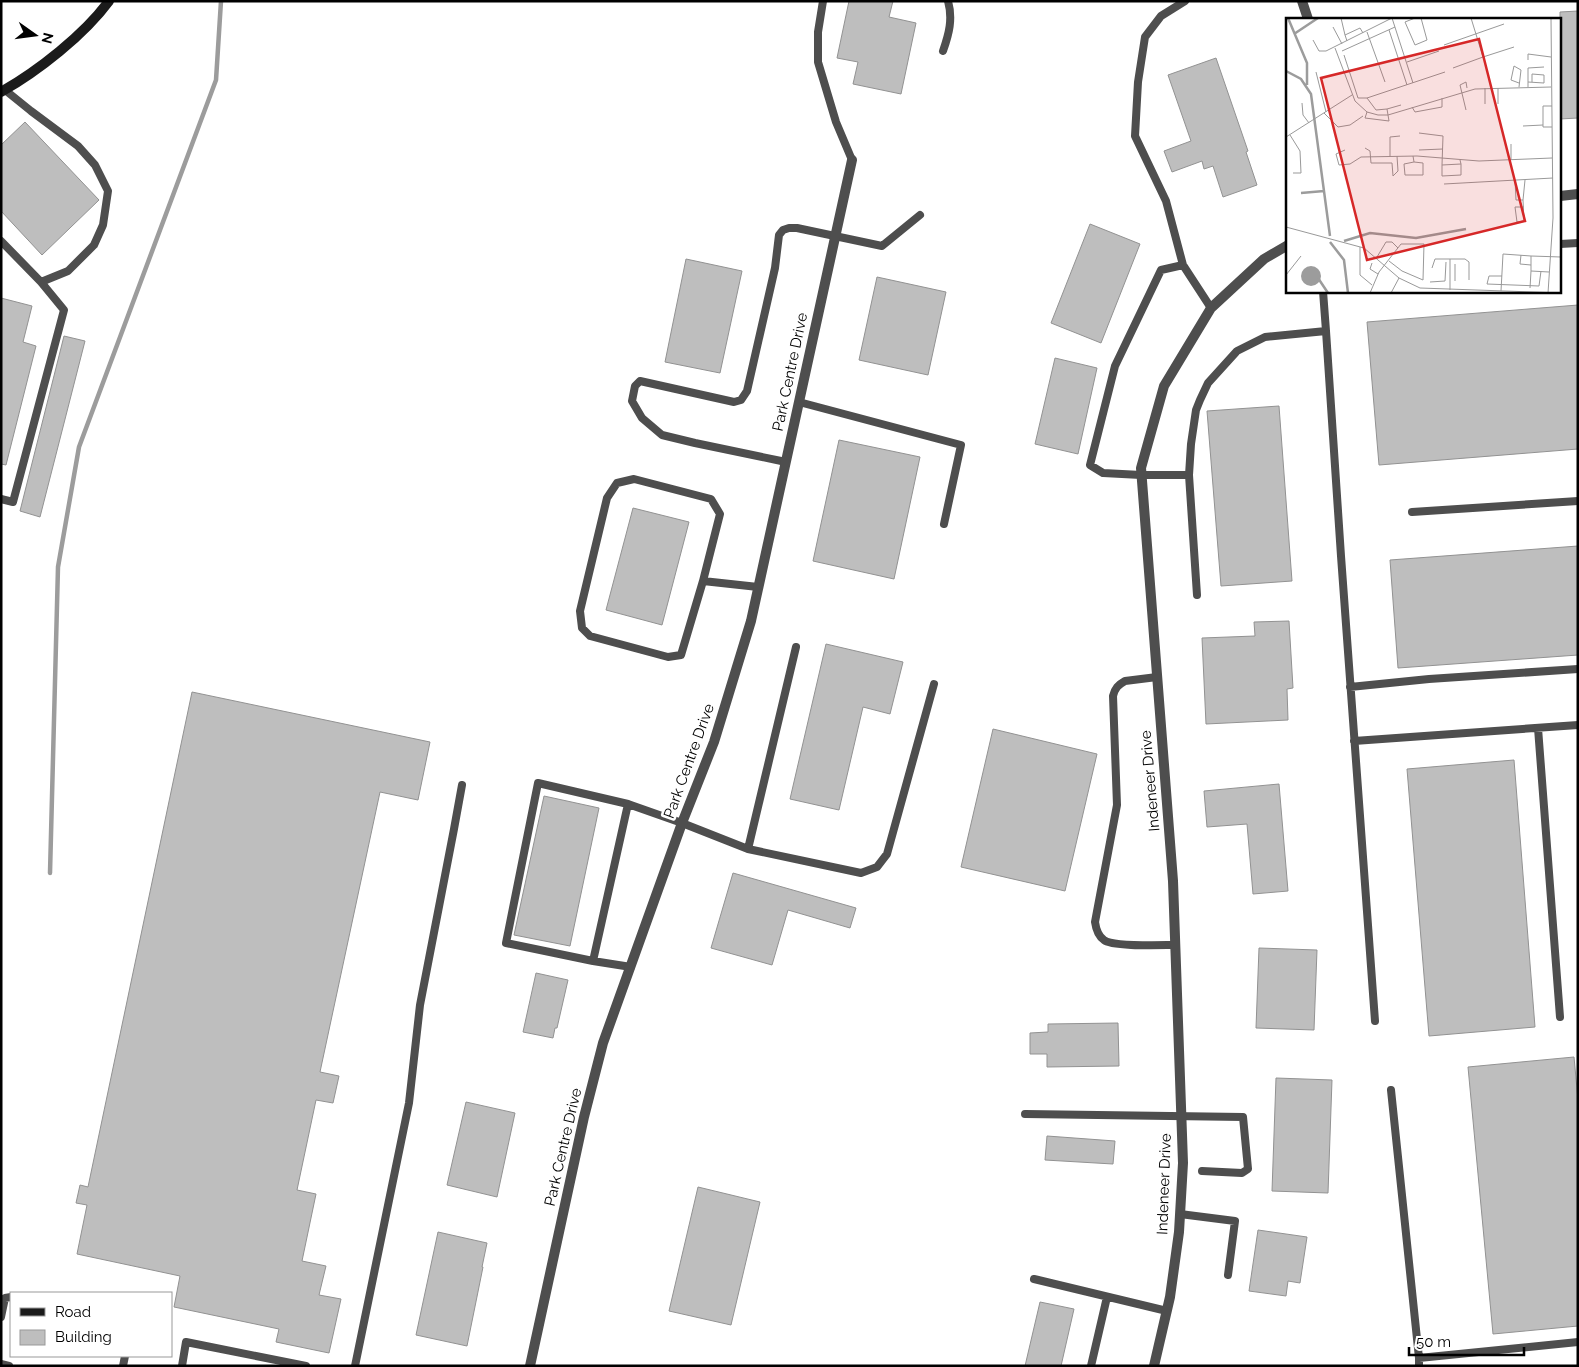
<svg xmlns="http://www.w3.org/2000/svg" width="1579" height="1367" font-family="Raleway,sans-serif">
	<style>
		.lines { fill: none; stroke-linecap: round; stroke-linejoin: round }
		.stream { stroke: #9c9c9c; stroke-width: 4.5 }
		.building { fill: #bebebe; stroke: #929292 }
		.lane { stroke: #4e4e4e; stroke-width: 8 }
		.street { stroke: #4e4e4e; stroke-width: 10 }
		.secondary { stroke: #1b1b1b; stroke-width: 10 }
		.labels { text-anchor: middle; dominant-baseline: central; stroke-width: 5; stroke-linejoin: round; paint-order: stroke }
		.street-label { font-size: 15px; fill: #000; stroke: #fff }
		.inset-river { fill: none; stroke: #9c9c9c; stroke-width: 2.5 }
		.inset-road { fill: none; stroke: #999; stroke-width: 1 }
		.view { fill: #d62828; fill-opacity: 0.15; stroke: #d62828; stroke-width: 2.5 }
		.inset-edge { fill: none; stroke: #000; stroke-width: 2.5 }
	</style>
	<rect width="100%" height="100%" fill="#fff"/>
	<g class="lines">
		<!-- stream -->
		<path class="stream" d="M 50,873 L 58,567 L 79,447 L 216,80 L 221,1"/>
	</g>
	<!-- building -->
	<path class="building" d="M 849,1 L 893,1 L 889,17 L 916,23 L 901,94 L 853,84 L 858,62 L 837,58 Z
		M 1578,11 L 1578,118 L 1560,119 L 1560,12 Z
		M 1216,58 L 1248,151 L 1246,152 L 1257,185 L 1223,197 L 1213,166 L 1204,169 L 1202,161 L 1172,172 L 1164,151 L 1191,141 L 1168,75 Z
		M 25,122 L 99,200 L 42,255 L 1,211 L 1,145 Z
		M 1090,224 L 1140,244 L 1101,343 L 1051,323 Z
		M 686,259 L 742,271 L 720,373 L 665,362 Z
		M 877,277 L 946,292 L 928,375 L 859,360 Z
		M 1,298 L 32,306 L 23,342 L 36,346 L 6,465 L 1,464 Z
		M 1578,305 L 1578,449 L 1379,465 L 1367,322 Z
		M 64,336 L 85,341 L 40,517 L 20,511 Z
		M 1055,358 L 1097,368 L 1078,454 L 1035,444 Z
		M 1279,406 L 1292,581 L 1221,586 L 1207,411 Z
		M 839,440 L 920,457 L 894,579 L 813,561 Z
		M 633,508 L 689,522 L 662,625 L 606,610 Z
		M 1578,546 L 1578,655 L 1398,668 L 1390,560 Z
		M 1289,621 L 1293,688 L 1287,689 L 1288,720 L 1206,724 L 1202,638 L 1255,636 L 1254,622 Z
		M 826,644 L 903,662 L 890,714 L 863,707 L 839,810 L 790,799 Z
		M 192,692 L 430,742 L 418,800 L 380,792 L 320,1072 L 339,1076 L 333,1103 L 316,1100 L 297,1190 L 316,1194 L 302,1261 L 326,1266 L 319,1295 L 341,1299 L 329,1353 L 276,1342 L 279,1329 L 174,1307 L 180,1276 L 77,1254 L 87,1205 L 76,1203 L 80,1185 L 88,1187 Z
		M 993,729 L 1097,754 L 1065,891 L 961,867 Z
		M 1514,760 L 1535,1027 L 1429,1036 L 1407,769 Z
		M 1279,784 L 1288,891 L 1253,894 L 1247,824 L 1207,827 L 1204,791 Z
		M 544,796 L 599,808 L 570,946 L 514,935 Z
		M 733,873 L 856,908 L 850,928 L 788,910 L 772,965 L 711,948 Z
		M 1259,948 L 1317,950 L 1314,1030 L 1256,1028 Z
		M 536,973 L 568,980 L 557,1028 L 555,1028 L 553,1038 L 523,1032 Z
		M 1118,1023 L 1119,1066 L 1047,1067 L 1047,1054 L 1030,1054 L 1030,1033 L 1048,1032 L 1048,1024 Z
		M 1574,1057 L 1578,1100 L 1578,1326 L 1493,1334 L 1468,1067 Z
		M 1276,1078 L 1332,1080 L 1328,1193 L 1272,1191 Z
		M 466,1102 L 515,1113 L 497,1197 L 447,1185 Z
		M 1047,1136 L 1115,1141 L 1113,1164 L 1045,1160 Z
		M 698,1187 L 760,1202 L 731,1325 L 669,1311 Z
		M 1258,1230 L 1307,1237 L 1300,1283 L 1288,1281 L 1286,1296 L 1249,1291 Z
		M 438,1232 L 487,1243 L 482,1267 L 483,1267 L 467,1346 L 416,1335 Z
		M 1040,1302 L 1074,1309 L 1061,1366 L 1025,1366 Z"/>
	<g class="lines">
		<!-- lane -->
		<path class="lane" d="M 823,1 L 818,32 L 818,62 L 836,122 L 852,160
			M 943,51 C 949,34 953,19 948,1
			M 5,90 L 31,111 L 78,146 L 95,165 L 108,191 L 103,225 L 94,245 L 68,271 L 41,282
			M 1,241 L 41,282 L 64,310 L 13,502 L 1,499
			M 1560,244 L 1578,243
			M 1183,265 L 1166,201 L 1135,136 L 1138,82 L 1145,37 L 1161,16 L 1185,1
			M 1326,331 L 1341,556 L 1375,1021
			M 799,402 L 961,445 L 944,524
			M 786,462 L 695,443 L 662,435 L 642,418 L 632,401 L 635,386 L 640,381 L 734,402 L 741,400 L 747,391 L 775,268 L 779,235 L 783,230 L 789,228 L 797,228 L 882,246 L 920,215
			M 1189,475 L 1191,444 L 1196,410 L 1200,400 L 1208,383 L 1237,351 L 1265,337 L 1326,331 L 1323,291
			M 1412,512 L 1578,501
			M 703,581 L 681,655 L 668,657 L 590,636 L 582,628 L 580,611 L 607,498 L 617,483 L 634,479 L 711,499 L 720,514 L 703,581 L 758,587
			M 1197,595 L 1189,475 L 1141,475 L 1103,473 L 1090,465 L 1115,366 L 1161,270 L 1183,265 L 1211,308
			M 1157,677 L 1125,681 C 1118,685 1115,688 1113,696 L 1117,805 L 1095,922 C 1096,929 1098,936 1104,940 C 1112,947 1162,945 1175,945
			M 1350,687 L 1429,679 L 1578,669
			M 1538,728 L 1560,1017
			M 1354,741 L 1578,725
			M 748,849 L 796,647
			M 593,961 L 506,943 L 538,783 L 628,804
			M 631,967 L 593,961 L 628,804 L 682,823 L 748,849 L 861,873 L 877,867 L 887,854 L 934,684
			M 1391,1090 L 1419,1358
			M 1025,1114 L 1243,1117 L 1248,1169 L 1242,1173 L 1202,1171
			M 1180,1214 L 1235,1221 L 1228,1275
			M 1034,1279 L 1167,1311
			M 1,1317 L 5,1298 L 11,1297
			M 1,1364 L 9,1366
			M 123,1366 L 125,1356
			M 182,1366 L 186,1342 L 306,1366
			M 355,1366 L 409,1103 L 420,1005 L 454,829 L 462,785
			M 1091,1366 L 1107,1297
			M 1419,1366 L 1419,1358 L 1578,1342"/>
		<!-- street -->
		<path class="street" d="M 1302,1 L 1308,19
			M 1560,196 L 1578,194
			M 530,1366 L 584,1117 L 603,1043 L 682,823 L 714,742 L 751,621 L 852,160
			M 1154,1366 L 1170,1297 L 1179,1232 L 1183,1163 L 1173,881 L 1141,468 L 1164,386 L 1211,308 L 1264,259 L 1288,245"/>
		<!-- secondary -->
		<path class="secondary" d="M 1,92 C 38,71 84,35 109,1"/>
	</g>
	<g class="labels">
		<!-- street labels -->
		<g class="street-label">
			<text transform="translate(790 372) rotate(-78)">Park Centre Drive</text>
			<text transform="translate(689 761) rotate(-70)">Park Centre Drive</text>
			<text transform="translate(1150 781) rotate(-95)">Indeneer Drive</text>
			<text transform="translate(563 1147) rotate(-77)">Park Centre Drive</text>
			<text transform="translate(1164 1184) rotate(-88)">Indeneer Drive</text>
		</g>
	</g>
	<!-- overview -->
	<g transform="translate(1286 18)">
		<rect width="275" height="275" fill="#fff"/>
		<path d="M15 258a10 10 0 1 1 20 0a10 10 0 1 1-20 0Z" fill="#9c9c9c"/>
		<path class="inset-river" d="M 2,0 L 21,45 L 21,67M 8,16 L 32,0M 0,53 L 15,61 L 25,76 L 44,218M 15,175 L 38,173M 58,223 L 84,215 L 130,220 L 180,211M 44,224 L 58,242 L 62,275M 32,260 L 42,275"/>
		<path class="inset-road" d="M 55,0 L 59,17M 106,0 L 127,65M 129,0 L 119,4 L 129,27 L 141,22 L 135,0M 185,0 L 197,39 L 228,29M 47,9 L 56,26M 103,12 L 121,67M 81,14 L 99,64M 27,22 L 33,33 L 40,33 L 106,0M 61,23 L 59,17 L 74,10 L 77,15M 158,27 L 218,6M 49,30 L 69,83 L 81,94 L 92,97 L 102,97 L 189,71 L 265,69M 56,33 L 109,9M 58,37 L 72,80 L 81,80 L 90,92 L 101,91M 242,42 L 242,36 L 265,39M 121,44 L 153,33M 167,50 L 197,39M 30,54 L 40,94M 242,64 L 242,50 L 258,49M 233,65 L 225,62 L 228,48 L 235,52 L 233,69M 242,69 L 242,64 L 258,65 L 258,57 L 246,56 L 246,64M 199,70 L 199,86M 212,70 L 212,86M 81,80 L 159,54M 16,85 L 17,97 L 23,105M 266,88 L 257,88 L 257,109 L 266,109M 126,89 L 129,94 L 156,89 L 156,80M 180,92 L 174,67 L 180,64 L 181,70M 81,94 L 79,100 L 103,103 L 101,91 L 115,87M 38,95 L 52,109 L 64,107 L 77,98M 237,108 L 257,107M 133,115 L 157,118 L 156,147 L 175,146 L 174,142M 4,117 L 14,133 L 15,155 L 7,155M 0,119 L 66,77M 79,130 L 84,133 L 85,145 L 106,145 L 107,158 L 112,153 L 111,138M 59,132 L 50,136 L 53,147 L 64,146 L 75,139 L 131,138 L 193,143 L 266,140M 133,132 L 157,131M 104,138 L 104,119 L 114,118M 127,138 L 128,144 L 118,146 L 119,157 L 137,157 L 137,145 L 128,144M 225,142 L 225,126M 156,147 L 156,158 L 175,157 L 175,146M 229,162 L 230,182 L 237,182 L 239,162M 158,166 L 267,160M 237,182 L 238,203 L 231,204 L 229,189 L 238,189M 0,209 L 78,230 L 113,260 L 134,270 L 275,275M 74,229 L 74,257 L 86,267M 235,237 L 234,246 L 245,247M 245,238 L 275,239M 91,239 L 100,224 L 106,224 L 112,230M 86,245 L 84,251 L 92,256M 146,250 L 149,241 L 179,241 L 183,244 L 183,262M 0,257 L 15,238M 216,258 L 203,258 L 201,266 L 253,268 L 255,253M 169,263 L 169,246M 144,264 L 159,263 L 160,244M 244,270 L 245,253M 164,272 L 164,241M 215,273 L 217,236 L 245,238 L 245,253 L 263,254M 84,275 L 93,254 L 115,226 L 138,226 L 137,262 L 116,253 L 103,243M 105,275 L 113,260M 262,275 L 267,200 L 265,0"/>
		<path class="view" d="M 193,21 L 239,203 L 81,242 L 35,60 Z"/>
		<rect width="275" height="275" class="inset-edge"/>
	</g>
	<!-- border -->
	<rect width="1579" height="1367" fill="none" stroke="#000000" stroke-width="5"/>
	<!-- legend -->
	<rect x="10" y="1292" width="162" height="65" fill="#ffffff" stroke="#999999"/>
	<rect x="20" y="1308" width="25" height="8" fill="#1b1b1b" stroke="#999999"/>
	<text x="55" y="1317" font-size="15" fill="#000000">Road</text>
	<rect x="20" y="1330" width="25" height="15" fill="#bebebe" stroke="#999999"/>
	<text x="55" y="1342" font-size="15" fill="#000000">Building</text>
	<!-- north arrow -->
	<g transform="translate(35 35) rotate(104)" stroke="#ffffff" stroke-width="4" paint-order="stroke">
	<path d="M0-4L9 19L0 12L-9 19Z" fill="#000000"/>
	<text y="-8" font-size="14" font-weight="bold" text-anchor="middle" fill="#000000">N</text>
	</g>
	<!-- scale -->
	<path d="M1409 1347v8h115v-8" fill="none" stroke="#000000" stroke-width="2.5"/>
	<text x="1416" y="1347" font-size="15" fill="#000000" stroke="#ffffff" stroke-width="4" paint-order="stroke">50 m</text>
</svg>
